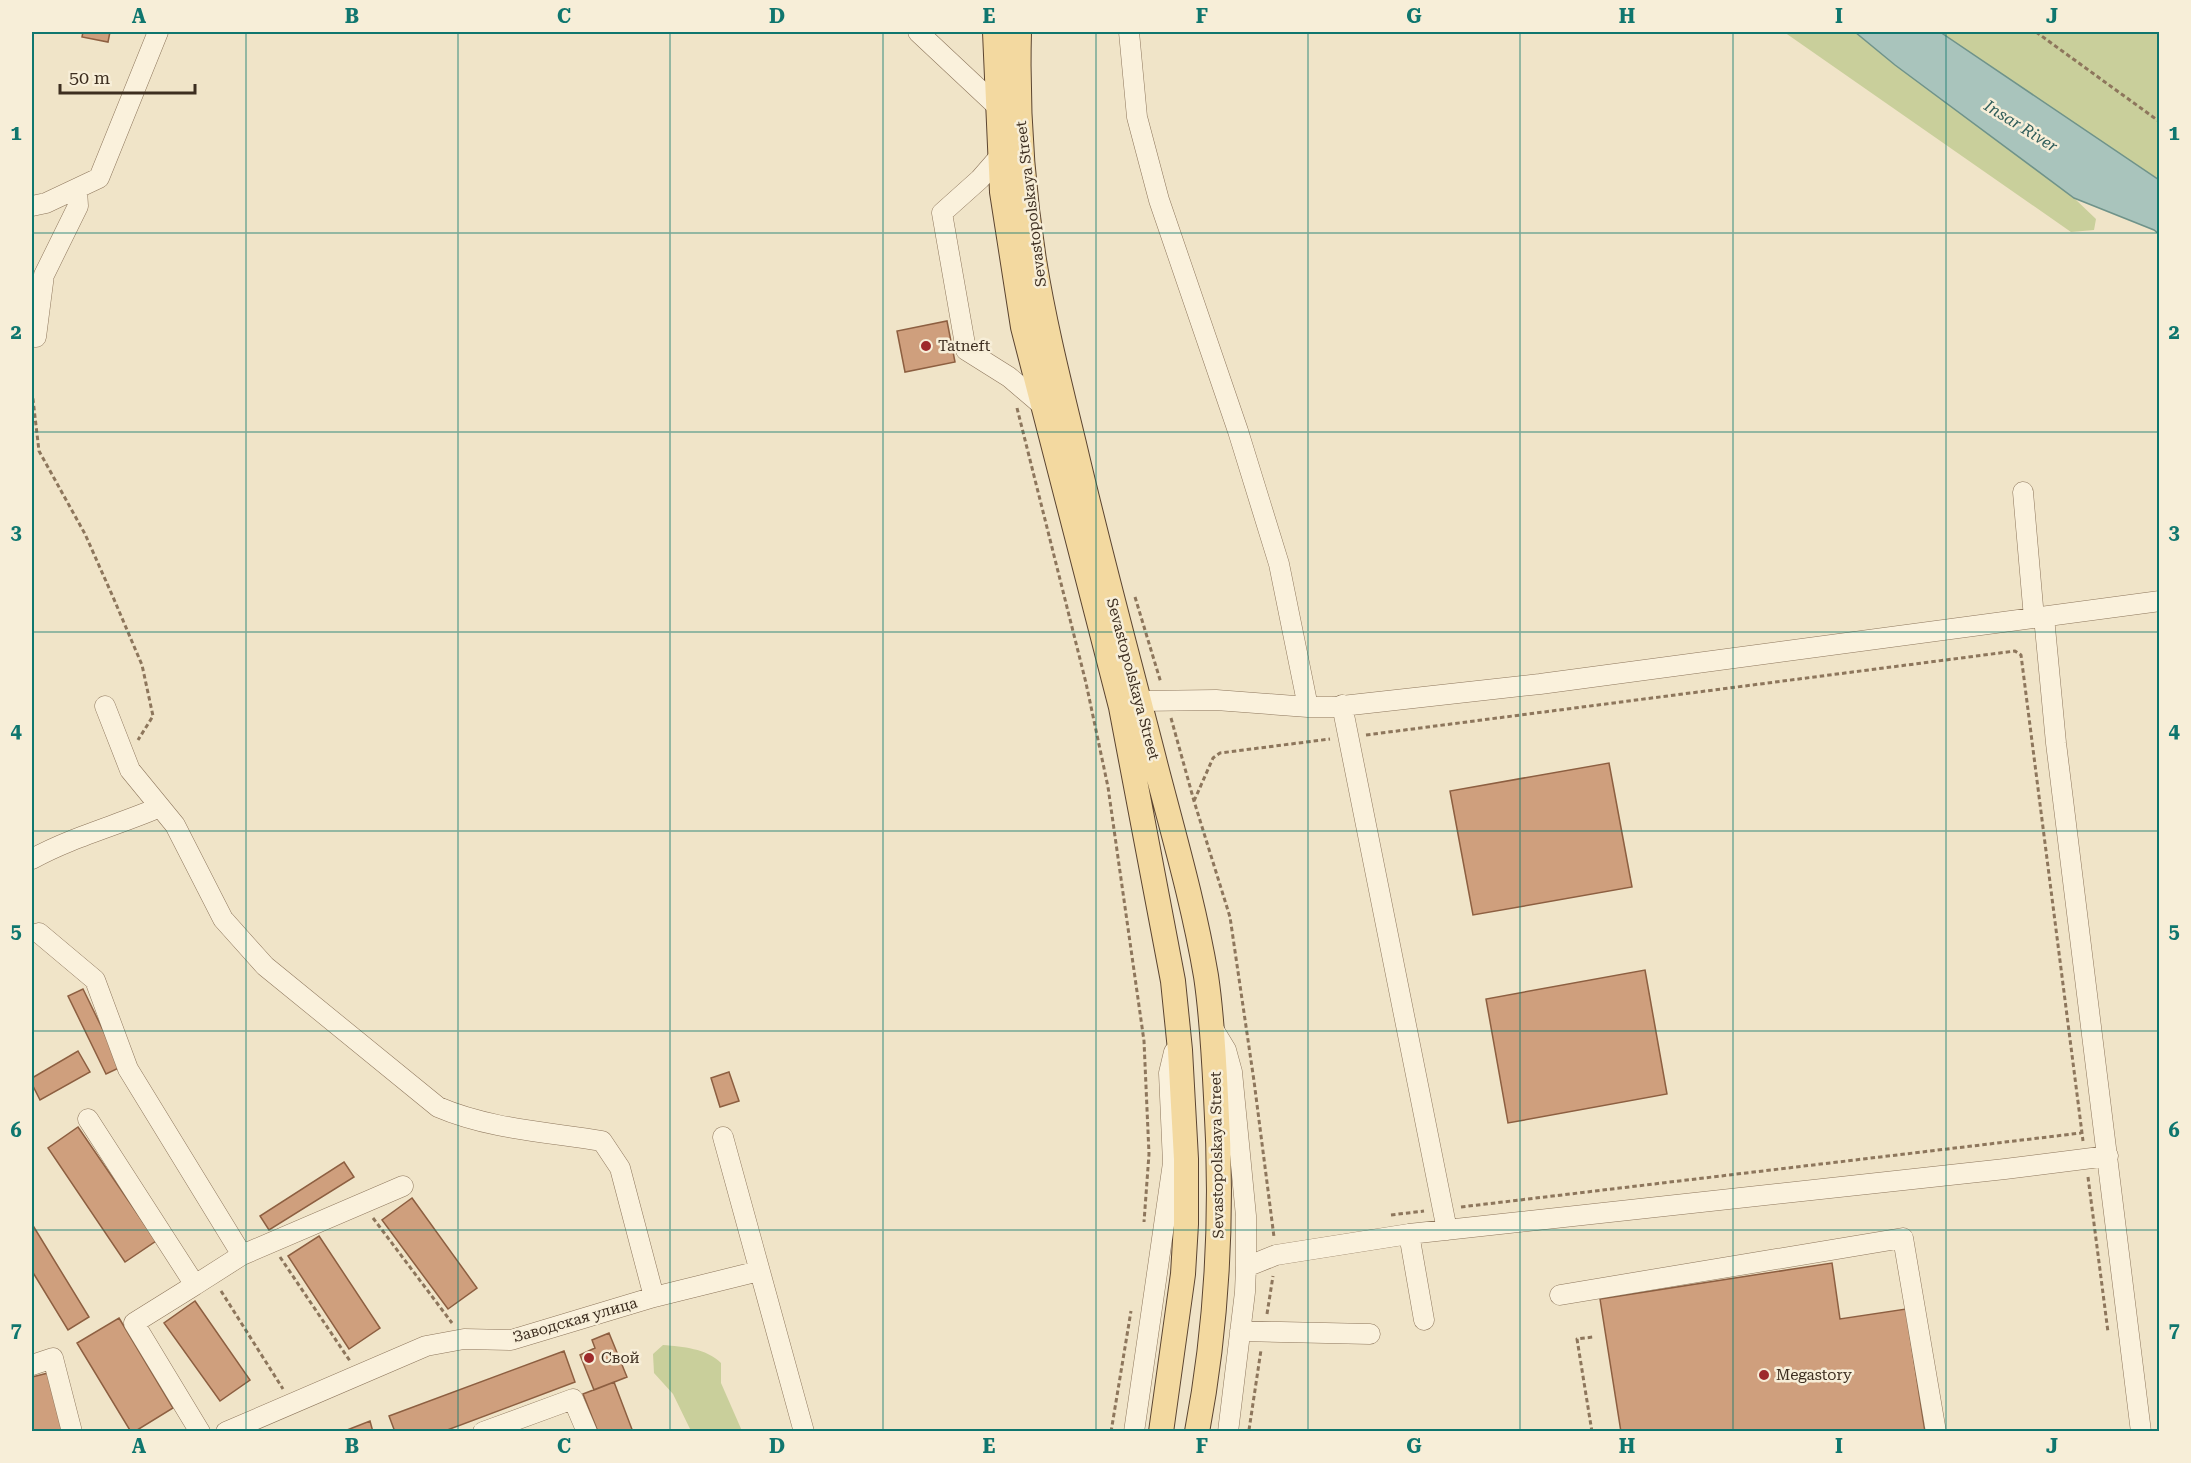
<svg xmlns="http://www.w3.org/2000/svg" width="2191" height="1463" font-family="'Roboto Serif',serif">
	<style>
		.green { fill: #c9cf9b }
		.water { fill: #a9c4bc; stroke: #6f938a; stroke-width: 1.5 }
		.building { fill: #cf9f7d; stroke: #8d5f41; stroke-width: 1.5 }
		.lines { fill: none; stroke-linecap: round; stroke-linejoin: round }
		.minor-casing { stroke: #8d765c; stroke-width: 21 }
		.major-casing { stroke: #5b4430; stroke-width: 26 }
		.path { stroke: #8d765c; stroke-width: 3; stroke-dasharray: 4.5 3; stroke-linecap: butt }
		.minor { stroke: #faf1dc; stroke-width: 20 }
		.major { stroke: #f3d9a0; stroke-width: 24 }
		.grid { fill: none; stroke: #0f766e; stroke-width: 1.5; stroke-opacity: 0.55 }
		.poi-dot { fill: #9e2a2b; stroke: #f7eed8; stroke-width: 2 }
		.labels { text-anchor: middle; dominant-baseline: central; stroke-width: 5; stroke-linejoin: round; paint-order: stroke }
		.street-label { font-size: 15px; fill: #3d2e20; stroke: #f7eed8 }
		.poi-label { font-size: 15px; fill: #3d2e20; stroke: #f7eed8; text-anchor: start }
		.water-label { font-size: 16px; font-style: italic; fill: #2f5d5a; stroke: #f7eed8 }
		.neatline { fill: none; stroke: #0f766e; stroke-width: 2 }
		.grid-label { font-size: 20px; text-anchor: middle; font-weight: bold; fill: #0f766e }
	</style>
	<rect width="100%" height="100%" fill="#f0e4c8"/>
	<!-- green -->
	<path class="green" d="M 1784,32 L 1855,32 L 1895,65 L 2074,198 L 2096,219 L 2094,230 L 2071,232 Z
		M 1940,32 L 2159,32 L 2159,180 L 2151,175 Z
		M 663,1345 C 683,1347 706,1348 721,1363 L 721,1383 L 742,1431 L 691,1431 L 673,1394 L 654,1373 L 653,1354 Z"/>
	<!-- water -->
	<path class="water" d="M 1855,32 L 1940,32 L 2159,180 L 2159,234 L 2154,230 L 2074,198 L 1895,65 Z"/>
	<!-- building -->
	<path class="building" d="M 83,32 L 110,32 L 108,42 L 82,37 Z
		M 947,321 L 955,362 L 905,372 L 897,331 Z
		M 1609,763 L 1632,887 L 1473,915 L 1450,791 Z
		M 1645,970 L 1667,1094 L 1508,1123 L 1486,999 Z
		M 83,989 L 121,1067 L 106,1074 L 68,996 Z
		M 78,1051 L 90,1072 L 40,1100 L 32,1084 L 32,1078 Z
		M 729,1072 L 739,1101 L 720,1107 L 711,1078 Z
		M 78,1127 L 156,1241 L 125,1262 L 48,1148 Z
		M 344,1162 L 354,1177 L 269,1230 L 260,1216 Z
		M 412,1198 L 477,1288 L 448,1309 L 382,1220 Z
		M 32,1224 L 89,1317 L 68,1330 L 32,1271 Z
		M 319,1236 L 380,1328 L 349,1349 L 288,1256 Z
		M 1832,1263 L 1840,1319 L 1906,1309 L 1925,1432 L 1621,1432 L 1600,1299 Z
		M 195,1301 L 250,1380 L 220,1401 L 164,1323 Z
		M 119,1318 L 173,1408 L 134,1432 L 131,1432 L 77,1343 Z
		M 609,1333 L 627,1377 L 594,1390 L 580,1355 L 595,1348 L 592,1340 Z
		M 564,1351 L 575,1382 L 442,1432 L 395,1432 L 389,1416 Z
		M 48,1373 L 63,1432 L 32,1432 L 32,1377 Z
		M 614,1382 L 633,1432 L 598,1432 L 583,1394 Z
		M 370,1421 L 373,1432 L 342,1432 Z"/>
	<g class="lines">
		<!-- minor casing -->
		<g class="minor-casing">
			<path id="minor" d="M 918,32 L 998,107
				M 1129,32 L 1137,117 L 1159,200 L 1238,431 L 1279,564 L 1308,707
				M 1000,156 L 980,179 L 942,213 L 966,350 L 1009,377 L 1043,406
				M 32,206 L 46,203 L 99,178 L 158,32
				M 36,337 L 44,275 L 78,206 L 77,189
				M 2023,492 L 2034,618
				M 2044,617 L 2056,743 L 2141,1432
				M 1139,701 L 1216,700 L 1308,707 L 1333,707 L 1540,684 L 2160,601
				M 1342,705 L 1447,1230
				M 105,706 L 130,770 L 175,825 L 223,919 L 265,966 L 438,1107 C 489,1129 547,1132 602,1141 L 620,1168 L 654,1297
				M 32,859 C 72,837 118,825 160,807
				M 39,933 L 95,980 L 128,1069 L 242,1255 L 195,1285
				M 1212,1027 L 1226,1050 L 1232,1072 L 1246,1216 L 1246,1267 L 1245,1292 L 1228,1432
				M 88,1119 L 195,1285 L 134,1323 L 200,1432
				M 723,1137 L 804,1432
				M 1409,1234 L 1424,1320
				M 242,1255 L 403,1186
				M 1246,1267 L 1276,1255 L 1409,1234 L 2005,1169 L 2108,1156
				M 1560,1295 L 1903,1238 L 1936,1432
				M 1240,1331 L 1370,1334
				M 32,1365 L 53,1358 L 72,1432
				M 226,1432 L 426,1346 L 464,1339 L 511,1340 L 654,1297 L 759,1271
				M 483,1432 L 573,1399 L 587,1432
				M 1134,1432 L 1173,1163 L 1169,1073 L 1174,1052"/>
		</g>
		<!-- major casing -->
		<g class="major-casing">
			<path id="major" d="M 995,32 L 1002,192 L 1023,327 L 1121,707 L 1173,981 L 1180,1050 L 1186,1159 L 1186,1224 L 1183,1274 L 1161,1432
				M 1019,32 C 1017,107 1022,185 1034,260 C 1044,323 1060,386 1075,448 C 1100,555 1129,661 1156,767 C 1174,836 1194,905 1206,976 C 1212,1016 1214,1056 1216,1097 C 1223,1209 1218,1321 1197,1432"/>
		</g>
		<!-- path -->
		<path class="path" d="M 2036,32 L 2160,122
			M 32,391 L 39,451 L 85,534 L 113,597 L 142,665 L 153,716 L 138,740
			M 1017,408 L 1086,683 L 1108,787 L 1144,1041 L 1149,1154 L 1144,1222
			M 1135,597 L 1161,683
			M 1171,718 L 1194,801 L 1230,917 L 1254,1081 L 1274,1237
			M 1366,735 L 2015,651 L 2021,655 L 2083,1141
			M 1194,801 L 1213,758 L 1220,753 L 1330,739
			M 2088,1177 L 2108,1332
			M 1461,1207 L 2081,1133
			M 1391,1215 L 1424,1211
			M 373,1218 L 452,1323
			M 280,1257 L 350,1361
			M 221,1291 L 283,1389
			M 1267,1314 L 1273,1276
			M 1249,1430 L 1261,1350
			M 1111,1432 L 1131,1311
			M 1592,1432 L 1577,1339 L 1593,1337"/>
		<!-- minor -->
		<use href="#minor" class="minor"/>
		<!-- major -->
		<use href="#major" class="major"/>
	</g>
	<!-- grid -->
	<path class="grid" d="M 246,32 L 246,1432M 458,32 L 458,1432M 670,32 L 670,1432M 883,32 L 883,1432M 1096,32 L 1096,1432M 1308,32 L 1308,1432M 1520,32 L 1520,1432M 1733,32 L 1733,1432M 1946,32 L 1946,1432M 32,233 L 2160,233M 32,432 L 2160,432M 32,632 L 2160,632M 32,831 L 2160,831M 32,1031 L 2160,1031M 32,1230 L 2160,1230"/>
	<!-- markers -->
	<g class="poi-dot">
		<circle cx="926" cy="346" r="6"/>
		<circle cx="589" cy="1358" r="6"/>
		<circle cx="1764" cy="1375" r="6"/>
	</g>
	<g class="labels">
		<!-- street labels -->
		<g class="street-label">
			<text transform="translate(1031 204) rotate(-97)">Sevastopolskaya Street</text>
			<text transform="translate(1133 679) rotate(75)">Sevastopolskaya Street</text>
			<text transform="translate(1217 1155) rotate(-91)">Sevastopolskaya Street</text>
			<text transform="translate(575 1320) rotate(-16)">Заводская улица</text>
		</g>
		<!-- poi labels -->
		<g class="poi-label">
			<text x="938" y="346">Tatneft</text>
			<text x="601" y="1358">Свой</text>
			<text x="1776" y="1375">Megastory</text>
		</g>
		<!-- water labels -->
		<g class="water-label">
			<text transform="translate(2021 126) rotate(32)">Insar River</text>
		</g>
	</g>
	<!-- border -->
	<rect width="2191" height="1463" fill="none" stroke="#f7eed8" stroke-width="66"/>
	<!-- scale -->
	<path d="M60 84v9h135v-9" fill="none" stroke="#3d2e20" stroke-width="3"/>
	<text x="69" y="84" font-size="18" fill="#3d2e20" stroke="#f7eed8" stroke-width="4.5" paint-order="stroke">50 m</text>
	<rect x="33" y="33" width="2125" height="1397" class="neatline"/>
	<g class="grid-label">
		<text x="139" y="23">A</text>
		<text x="352" y="23">B</text>
		<text x="564" y="23">C</text>
		<text x="777" y="23">D</text>
		<text x="989" y="23">E</text>
		<text x="1202" y="23">F</text>
		<text x="1414" y="23">G</text>
		<text x="1627" y="23">H</text>
		<text x="1839" y="23">I</text>
		<text x="2052" y="23">J</text>
		<text x="16" y="140">1</text>
		<text x="2174" y="140">1</text>
		<text x="16" y="339">2</text>
		<text x="2174" y="339">2</text>
		<text x="16" y="539">3</text>
		<text x="2174" y="539">3</text>
		<text x="16" y="738">4</text>
		<text x="2174" y="738">4</text>
		<text x="16" y="938">5</text>
		<text x="2174" y="938">5</text>
		<text x="16" y="1137">6</text>
		<text x="2174" y="1137">6</text>
		<text x="16" y="1337">7</text>
		<text x="2174" y="1337">7</text>
		<text x="139" y="1453">A</text>
		<text x="352" y="1453">B</text>
		<text x="564" y="1453">C</text>
		<text x="777" y="1453">D</text>
		<text x="989" y="1453">E</text>
		<text x="1202" y="1453">F</text>
		<text x="1414" y="1453">G</text>
		<text x="1627" y="1453">H</text>
		<text x="1839" y="1453">I</text>
		<text x="2052" y="1453">J</text>
	</g>
</svg>
